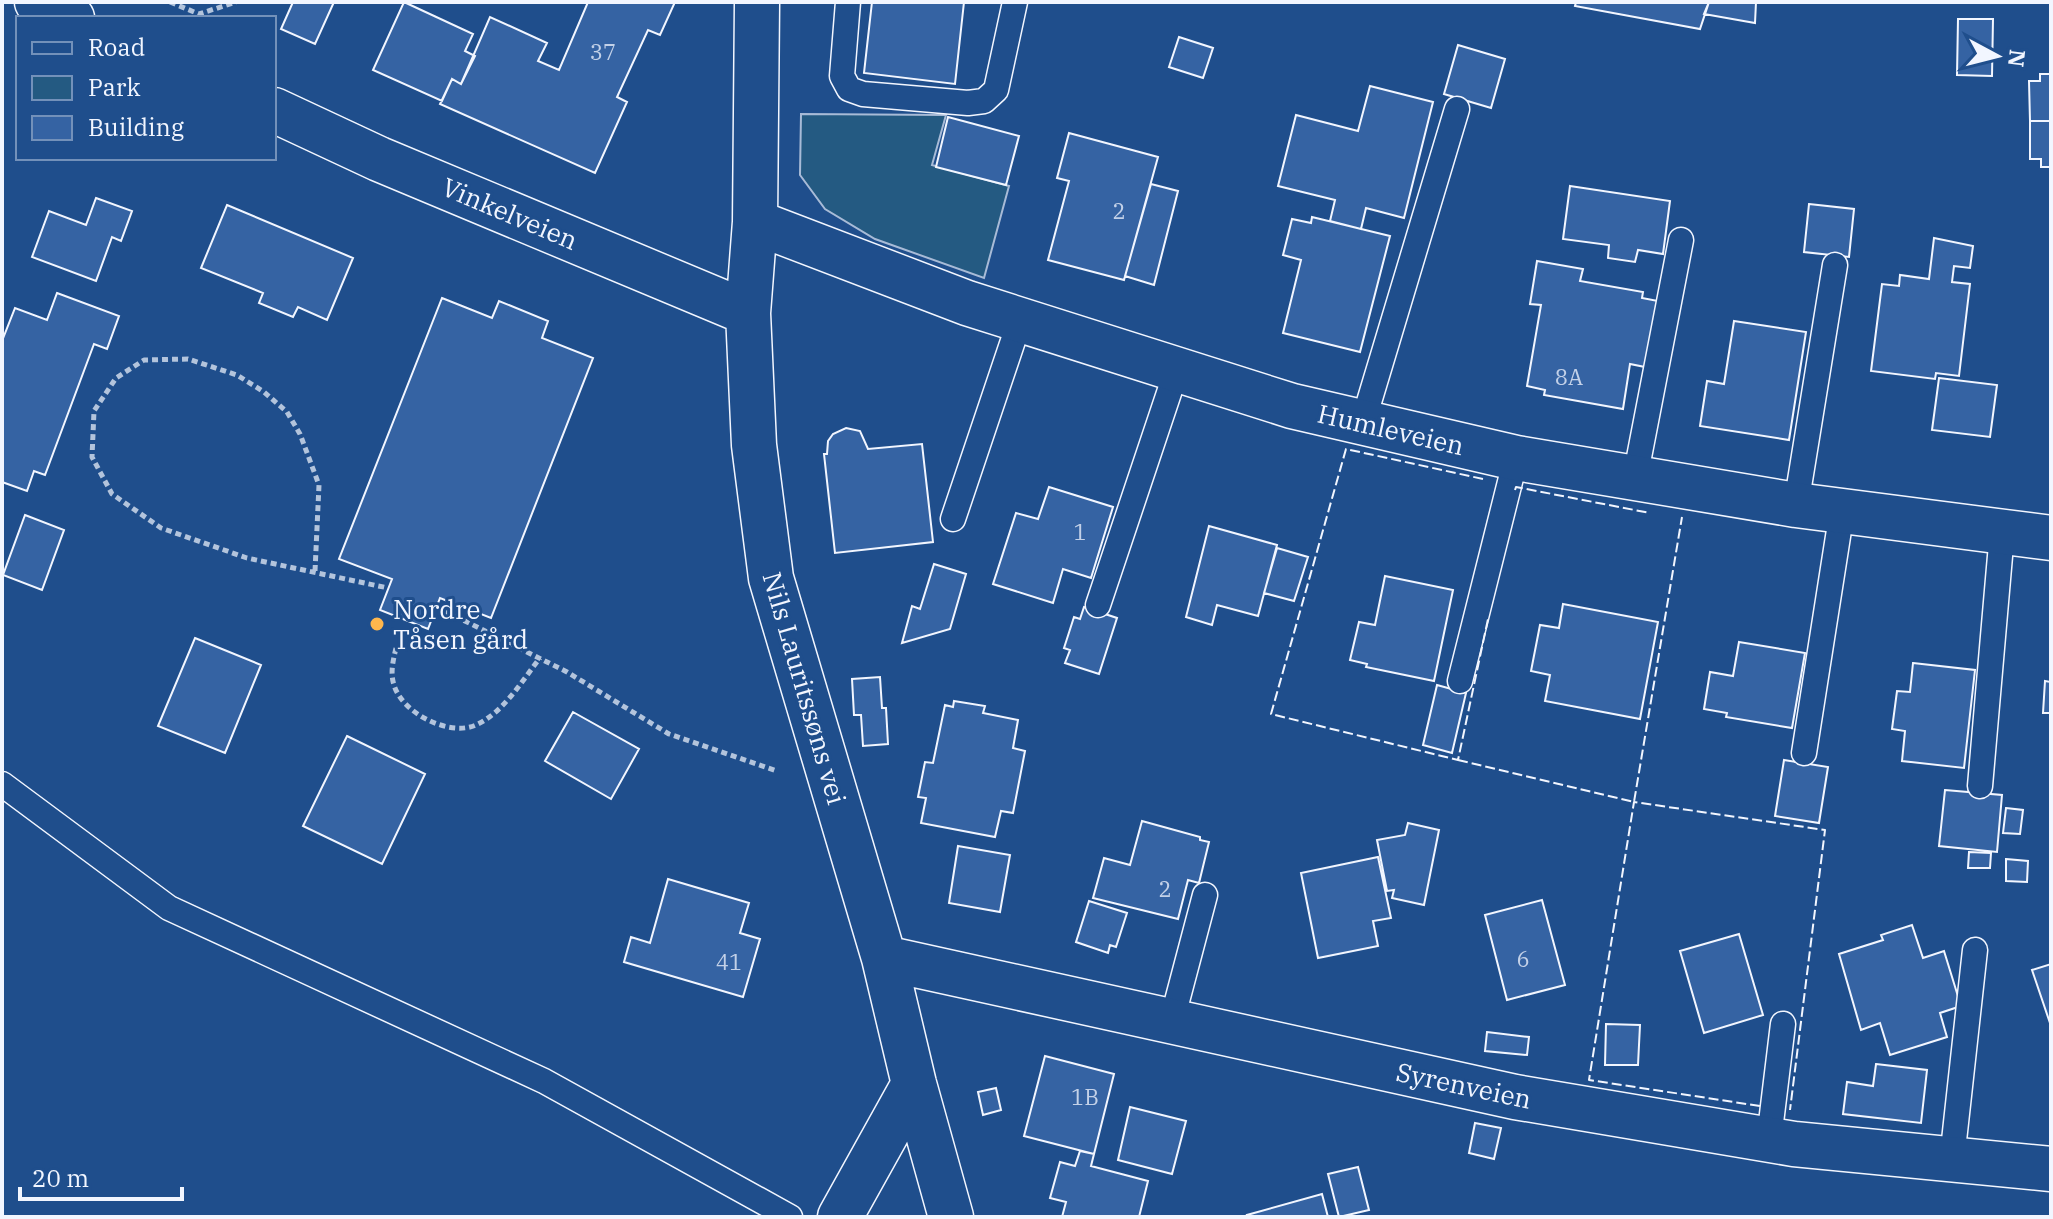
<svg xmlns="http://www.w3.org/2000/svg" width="2053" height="1219" font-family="'IBM Plex Serif',serif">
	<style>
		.green { fill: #245a82; stroke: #a8bbd7; stroke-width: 2 }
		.building { fill: #3563a3; stroke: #f2f6ff; stroke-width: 2 }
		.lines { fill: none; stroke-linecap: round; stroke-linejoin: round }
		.lane-casing { stroke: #f2f6ff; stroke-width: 27 }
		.street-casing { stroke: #f2f6ff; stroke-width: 47 }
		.path { stroke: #b3c4dc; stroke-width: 5; stroke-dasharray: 6 4; stroke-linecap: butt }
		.lane { stroke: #1f4e8c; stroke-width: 24 }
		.street { stroke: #1f4e8c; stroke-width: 44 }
		.fence { stroke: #f2f6ff; stroke-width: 2; stroke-dasharray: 10 4; stroke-linecap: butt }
		.poi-dot { fill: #ffb74d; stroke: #1f4e8c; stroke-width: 3 }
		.labels { text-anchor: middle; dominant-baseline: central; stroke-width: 6; stroke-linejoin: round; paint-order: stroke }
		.number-label { font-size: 22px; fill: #c3d1e8 }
		.street-label { font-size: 26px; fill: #f2f6ff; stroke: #1f4e8c }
		.poi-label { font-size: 26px; fill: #f2f6ff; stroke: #1f4e8c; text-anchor: start }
	</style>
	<rect width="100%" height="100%" fill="#1f4e8c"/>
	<!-- green -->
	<path class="green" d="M 801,114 L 946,115 L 932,165 L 1009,186 L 984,278 L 875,239 L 825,209 L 800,175 Z"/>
	<!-- building -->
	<path class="building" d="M 293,2 L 334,2 L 315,44 L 281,29 Z
		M 404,2 L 473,34 L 465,51 L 475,56 L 461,84 L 452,79 L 442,101 L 373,70 Z
		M 588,2 L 675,2 L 660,35 L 648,30 L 617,97 L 627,102 L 595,173 L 440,104 L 452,79 L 461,84 L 490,17 L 547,43 L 538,61 L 559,70 Z
		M 872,2 L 964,2 L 955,84 L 864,73 Z
		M 1576,2 L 1709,2 L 1700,29 L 1575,6 Z
		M 1709,2 L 1756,2 L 1755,23 L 1704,14 Z
		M 1958,19 L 1993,19 L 1992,76 L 1957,75 Z
		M 1179,37 L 1213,48 L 1203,78 L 1169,67 Z
		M 1458,45 L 1505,59 L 1491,108 L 1444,94 Z
		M 2040,74 L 2051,74 L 2051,121 L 2030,121 L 2029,81 L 2040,81 Z
		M 1370,86 L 1433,102 L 1404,218 L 1366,208 L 1361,229 L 1330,221 L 1335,200 L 1278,186 L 1296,115 L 1358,131 Z
		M 948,117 L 1019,136 L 1006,185 L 936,167 Z
		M 2030,121 L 2051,121 L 2051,167 L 2041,167 L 2041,159 L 2030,159 Z
		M 1069,133 L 1158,157 L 1124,280 L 1048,260 L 1069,181 L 1057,178 Z
		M 1151,184 L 1178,191 L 1154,285 L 1125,276 Z
		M 1570,186 L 1670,201 L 1663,254 L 1638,250 L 1635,262 L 1608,258 L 1609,245 L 1563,239 Z
		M 96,198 L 132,211 L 121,241 L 112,237 L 96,281 L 32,257 L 49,211 L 86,225 Z
		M 1809,204 L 1854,209 L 1849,257 L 1804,252 Z
		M 227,205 L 353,258 L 327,320 L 298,307 L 293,317 L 259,303 L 263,293 L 201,268 Z
		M 1312,217 L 1390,236 L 1360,352 L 1283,333 L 1301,260 L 1283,255 L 1292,219 L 1311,223 Z
		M 1934,238 L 1973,246 L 1970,268 L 1954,266 L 1952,282 L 1970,284 L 1959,376 L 1936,373 L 1935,379 L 1871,371 L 1882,284 L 1899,286 L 1900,275 L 1929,279 Z
		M 1537,261 L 1583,269 L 1580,281 L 1643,292 L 1642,298 L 1658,301 L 1645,367 L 1630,364 L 1623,409 L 1544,395 L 1545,390 L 1527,386 L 1541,305 L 1530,304 Z
		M 57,293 L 119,316 L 107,349 L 94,344 L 45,475 L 34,471 L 27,491 L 2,482 L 2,341 L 15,308 L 47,320 Z
		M 442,298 L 492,318 L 499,301 L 548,321 L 542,338 L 593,358 L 491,618 L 440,598 L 428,629 L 380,610 L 392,579 L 339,559 Z
		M 1734,321 L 1806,332 L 1789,440 L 1700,426 L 1707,381 L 1724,384 Z
		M 1939,378 L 1997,385 L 1990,437 L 1932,430 Z
		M 846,428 L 860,431 L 868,449 L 922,444 L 933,542 L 835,553 L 824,454 L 827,454 L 828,441 L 833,434 Z
		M 1049,487 L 1113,507 L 1091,578 L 1063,569 L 1053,603 L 993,584 L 1016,513 L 1038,519 Z
		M 25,515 L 64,530 L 42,590 L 3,575 Z
		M 1209,526 L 1277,545 L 1258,616 L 1217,605 L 1212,625 L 1186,617 Z
		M 1277,548 L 1308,557 L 1294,601 L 1264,593 Z
		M 934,564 L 966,574 L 950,629 L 902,643 L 912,606 L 920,609 Z
		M 1385,576 L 1453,590 L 1434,681 L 1366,667 L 1367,664 L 1350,660 L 1359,622 L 1375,625 Z
		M 1563,604 L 1658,622 L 1640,719 L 1545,701 L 1550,675 L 1531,671 L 1540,625 L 1559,628 Z
		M 1084,607 L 1117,618 L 1099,674 L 1065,663 L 1070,650 L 1064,648 L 1074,617 L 1080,619 Z
		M 195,638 L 261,665 L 225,753 L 158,726 Z
		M 1739,642 L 1805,653 L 1792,728 L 1726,717 L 1727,713 L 1704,709 L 1710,672 L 1733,676 Z
		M 1913,663 L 1975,670 L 1964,768 L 1902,761 L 1905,731 L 1892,729 L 1897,691 L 1910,692 Z
		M 880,677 L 882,708 L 886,708 L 888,744 L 863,746 L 861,715 L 854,715 L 852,679 Z
		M 2045,681 L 2051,682 L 2051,713 L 2043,713 Z
		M 1437,685 L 1466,693 L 1452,753 L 1423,745 Z
		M 954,701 L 985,706 L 983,713 L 1018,720 L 1013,748 L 1025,751 L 1013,813 L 1001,811 L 995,837 L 921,823 L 926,798 L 918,797 L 925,762 L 933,763 L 945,705 L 953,707 Z
		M 573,712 L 639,749 L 611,799 L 545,761 Z
		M 347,736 L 425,774 L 382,864 L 303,826 Z
		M 1784,760 L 1828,767 L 1819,823 L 1775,816 Z
		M 1945,790 L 2002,795 L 1997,852 L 1939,846 Z
		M 2006,808 L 2023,810 L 2020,834 L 2003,833 Z
		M 1142,821 L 1200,837 L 1200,840 L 1209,842 L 1199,883 L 1188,880 L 1178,919 L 1093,898 L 1104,858 L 1130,865 Z
		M 1408,823 L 1439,830 L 1424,905 L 1392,898 L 1394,890 L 1387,891 L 1377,840 L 1405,835 Z
		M 958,846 L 1010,855 L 1000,912 L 949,903 Z
		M 1969,852 L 1991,853 L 1990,868 L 1968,868 Z
		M 1378,857 L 1391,918 L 1373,921 L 1378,946 L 1318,958 L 1301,873 Z
		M 2006,859 L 2028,861 L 2027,882 L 2006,881 Z
		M 668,879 L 749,903 L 740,933 L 760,939 L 743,997 L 624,962 L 631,937 L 650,943 Z
		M 1542,900 L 1565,985 L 1507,1000 L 1485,915 Z
		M 1089,901 L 1127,913 L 1116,947 L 1110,945 L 1108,953 L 1076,942 Z
		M 1912,925 L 1923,958 L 1944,951 L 1961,1006 L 1940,1013 L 1947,1037 L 1890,1055 L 1880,1023 L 1861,1030 L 1839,954 L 1883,940 L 1881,935 Z
		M 1739,934 L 1763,1015 L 1704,1033 L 1680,951 Z
		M 2051,964 L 2051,1026 L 2032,970 Z
		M 1606,1024 L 1640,1025 L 1638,1065 L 1605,1065 Z
		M 1487,1032 L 1529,1037 L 1527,1055 L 1485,1051 Z
		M 1045,1056 L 1114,1074 L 1094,1154 L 1024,1136 Z
		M 1876,1064 L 1927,1070 L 1921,1123 L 1843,1114 L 1847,1082 L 1873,1086 Z
		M 996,1088 L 1001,1110 L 983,1115 L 978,1092 Z
		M 1130,1107 L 1186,1121 L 1172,1174 L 1118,1160 Z
		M 1475,1123 L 1501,1128 L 1494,1159 L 1469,1153 Z
		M 1080,1151 L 1094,1154 L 1091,1166 L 1148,1181 L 1139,1217 L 1062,1217 L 1066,1202 L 1050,1198 L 1060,1162 L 1075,1166 Z
		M 1358,1167 L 1369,1210 L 1339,1217 L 1328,1174 Z
		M 1322,1194 L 1328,1217 L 1248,1217 L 1247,1215 Z"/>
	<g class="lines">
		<!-- lane casing -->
		<g class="lane-casing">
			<path id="lane" d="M 848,2 L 842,76 L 849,89 L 863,94 L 968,103 L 984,101 L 996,90 L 1015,2
				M 1363,422 L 1457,109
				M 1635,478 L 1681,240
				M 1796,505 L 1835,265
				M 953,519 L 1020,320
				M 1098,605 L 1177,369
				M 1460,681 L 1516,458
				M 1804,753 L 1842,511
				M 2,784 L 169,908 L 544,1081 L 790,1217
				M 1980,786 L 2002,533
				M 1172,1020 L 1205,895
				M 1769,1139 L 1783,1024
				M 1952,1159 L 1975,950"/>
		</g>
		<!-- street casing -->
		<g class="street-casing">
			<path id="street" d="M 37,2 L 72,18
				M 757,2 L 755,222 L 748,313 L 754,445 L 771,578 L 884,958 L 914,1084 L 951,1217
				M 274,110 L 379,159 L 748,313
				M 755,222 L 967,303 L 1292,406 L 1516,458 L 1796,505 L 2051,538
				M 884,958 L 1515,1097 L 1794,1144 L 2051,1169
				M 840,1217 L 914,1084"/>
		</g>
		<!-- path -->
		<path class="path" d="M 170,2 L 199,14 L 236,2
			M 315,571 L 319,485 L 300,434 L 287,412 L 264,392 L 237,375 L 188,359 L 144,360 L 116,378 L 94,411 L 92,457 L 112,494 L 161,528 L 247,558 L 388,588
			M 437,607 L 567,672 L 669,734 L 777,771
			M 396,648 C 393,661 390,673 394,685 C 402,713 449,737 476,725 C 504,712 521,682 540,658"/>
		<!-- lane -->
		<use href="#lane" class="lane"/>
		<!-- street -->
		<use href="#street" class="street"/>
		<!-- fence -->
		<path class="fence" d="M 1483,479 L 1346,449 L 1271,714 L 1458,760 L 1488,619
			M 1515,490 L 1516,487 L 1650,513
			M 1458,760 L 1634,802 L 1682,517
			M 1760,1106 L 1589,1080 L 1634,802 L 1825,830 L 1790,1110"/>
	</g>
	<!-- markers -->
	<circle class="poi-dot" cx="377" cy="624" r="8"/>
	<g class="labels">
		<!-- number labels -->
		<g class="number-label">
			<text x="603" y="51">37</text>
			<text x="1119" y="210">2</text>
			<text x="1569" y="376">8A</text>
			<text x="1080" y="531">1</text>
			<text x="1165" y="888">2</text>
			<text x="1523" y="958">6</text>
			<text x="729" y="961">41</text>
			<text x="1085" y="1096">1B</text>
		</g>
		<!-- street labels -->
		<g class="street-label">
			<text transform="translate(510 213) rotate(23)">Vinkelveien</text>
			<text transform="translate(1391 429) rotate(13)">Humleveien</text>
			<text transform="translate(805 688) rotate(74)">Nils Lauritssøns vei</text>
			<text transform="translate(1464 1085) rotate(12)">Syrenveien</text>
		</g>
		<!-- poi labels -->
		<g class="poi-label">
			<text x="393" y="609">Nordre<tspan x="393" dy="30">Tåsen gård</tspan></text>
		</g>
	</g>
	<!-- border -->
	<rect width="2053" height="1219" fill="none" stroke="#f2f6ff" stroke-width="8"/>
	<!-- legend -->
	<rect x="16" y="16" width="260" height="144" fill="#1f4e8c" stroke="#7391ba" stroke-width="2"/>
	<rect x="32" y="42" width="40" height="12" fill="#1f4e8c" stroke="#7391ba" stroke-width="2"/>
	<text x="88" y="56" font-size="24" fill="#f2f6ff">Road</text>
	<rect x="32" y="76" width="40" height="24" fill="#245a82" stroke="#7391ba" stroke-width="2"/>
	<text x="88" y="96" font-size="24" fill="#f2f6ff">Park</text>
	<rect x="32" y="116" width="40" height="24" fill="#3563a3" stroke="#7391ba" stroke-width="2"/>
	<text x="88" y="136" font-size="24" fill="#f2f6ff">Building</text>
	<!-- north arrow -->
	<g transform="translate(1997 56) rotate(97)" stroke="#1f4e8c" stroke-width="6" paint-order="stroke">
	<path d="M0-6L14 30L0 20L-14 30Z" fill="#f2f6ff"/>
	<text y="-12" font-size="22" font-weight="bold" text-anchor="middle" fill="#f2f6ff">N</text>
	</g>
	<!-- scale -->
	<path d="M20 1187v12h162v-12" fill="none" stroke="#f2f6ff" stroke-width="4"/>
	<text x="32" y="1187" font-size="24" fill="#f2f6ff" stroke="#1f4e8c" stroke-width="6" paint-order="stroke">20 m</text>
</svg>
